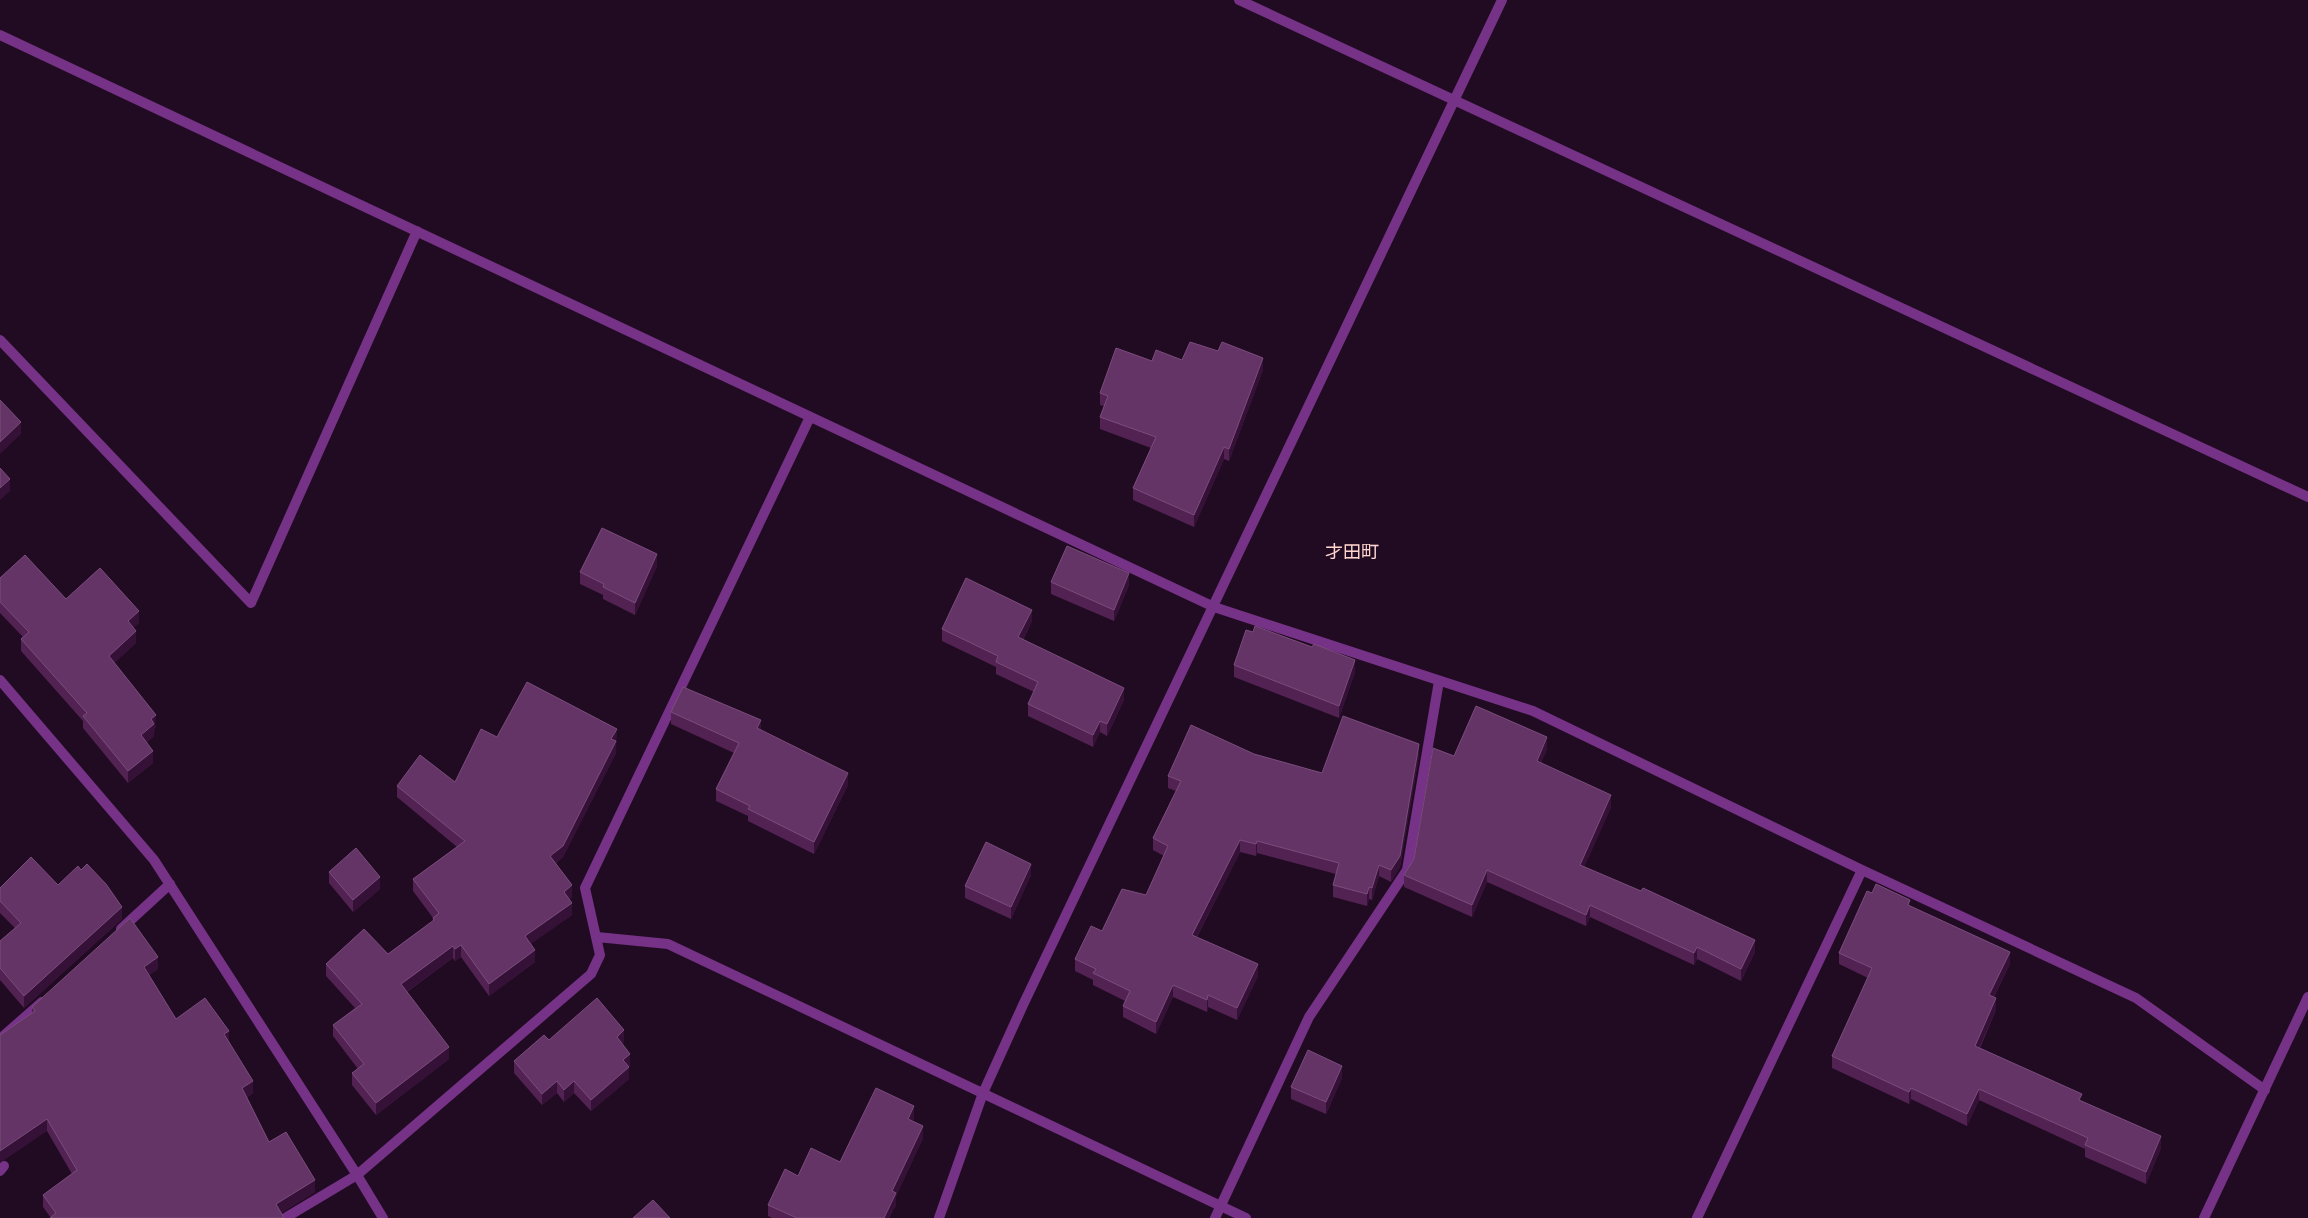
<svg xmlns="http://www.w3.org/2000/svg" width="2308" height="1218" font-family="'Nunito Sans','Noto Sans JP',sans-serif">
	<style>
		.lines { fill: none; stroke-linecap: round; stroke-linejoin: round }
		.minor { stroke: #763286; stroke-width: 10 }
		.tertiary { stroke: #763286; stroke-width: 10 }
		.wall { fill: #512252 }
		.shaded-wall { fill: #361137 }
		.building { fill: #633465; stroke: #7b4c7d }
		.labels { text-anchor: middle; dominant-baseline: central; stroke-width: 4; stroke-linejoin: round; paint-order: stroke }
		.quarter-label { font-size: 18px; fill: #ffd5ce; stroke: #210b22 }
	</style>
	<rect width="100%" height="100%" fill="#210b22"/>
	<g class="lines">
		<!-- minor -->
		<path class="minor" d="M 1239,0 L 2308,497
			M 0,35 L 1214,607 L 1533,711 L 1862,870 L 2136,998 L 2265,1090
			M 0,340 L 251,603 L 417,231
			M 121,929 L 170,884
			M 597,937 L 668,944 L 1246,1218
			M 0,1039 L 42,1002
			M 0,1171 L 4,1166
			M 285,1218 L 357,1175 L 591,974 L 600,955 L 585,888 L 810,417
			M 939,1218 L 983,1093 L 1023,1005 L 1502,0
			M 1215,1218 L 1309,1017 L 1407,870 L 1439,681
			M 1697,1218 L 1862,870
			M 2204,1218 L 2308,997"/>
		<!-- tertiary -->
		<path class="tertiary" d="M 0,680 L 154,860 L 357,1175 L 383,1218"/>
	</g>
	<!-- wall -->
	<path class="wall" d="M 1182,360 L 1263,370 L 1229,461 L 1224,459 L 1194,527 L 1133,500 L 1133,488 L 1151,448 L 1100,429 L 1100,417 L 1104,406 L 1100,405 L 1100,393 L 1152,361 Z
		M 657,566 L 635,615 L 603,599 L 603,595 L 580,584 L 580,572 Z
		M 0,578 L 66,599 L 139,623 L 133,628 L 136,643 L 114,663 L 156,727 L 154,728 L 154,736 L 146,743 L 153,763 L 128,783 L 83,728 L 83,721 L 21,651 L 21,639 L 23,637 L 0,613 Z
		M 1051,582 L 1129,585 L 1114,621 L 1051,594 Z
		M 1032,621 L 1023,640 L 1124,700 L 1107,736 L 1100,732 L 1093,747 L 1028,716 L 1028,704 L 1034,692 L 996,674 L 996,667 L 942,641 L 942,629 Z
		M 1234,665 L 1355,672 L 1339,718 L 1234,677 Z
		M 671,712 L 761,730 L 848,785 L 814,854 L 748,821 L 748,816 L 716,801 L 716,789 L 734,753 L 671,724 Z
		M 497,737 L 617,741 L 616,742 L 616,753 L 563,857 L 556,863 L 572,897 L 569,899 L 572,915 L 530,944 L 535,962 L 489,996 L 461,957 L 455,961 L 453,958 L 407,992 L 449,1059 L 376,1115 L 352,1085 L 352,1073 L 358,1069 L 333,1036 L 333,1025 L 355,1008 L 326,976 L 326,964 L 388,954 L 433,921 L 433,918 L 413,891 L 413,879 L 457,847 L 397,797 L 397,786 L 455,782 Z
		M 1547,749 L 1541,763 L 1611,807 L 1584,867 L 1755,952 L 1741,981 L 1697,959 L 1694,965 L 1590,917 L 1586,926 L 1487,882 L 1472,917 L 1404,887 L 1404,875 L 1414,859 L 1454,756 Z
		M 1254,754 L 1322,773 L 1419,755 L 1400,867 L 1391,882 L 1379,876 L 1372,900 L 1369,899 L 1367,906 L 1333,897 L 1333,885 L 1336,874 L 1257,853 L 1256,856 L 1240,852 L 1197,937 L 1258,976 L 1237,1020 L 1208,1007 L 1207,1012 L 1173,997 L 1156,1034 L 1123,1017 L 1123,1006 L 1125,1001 L 1093,985 L 1093,980 L 1075,971 L 1075,959 L 1102,931 L 1146,895 L 1164,856 L 1153,850 L 1153,838 L 1176,791 L 1168,788 L 1168,776 Z
		M 329,872 L 380,889 L 353,912 L 329,883 Z
		M 1031,875 L 1011,919 L 965,898 L 965,886 Z
		M 58,885 L 122,919 L 24,1008 L 0,980 L 0,941 L 15,928 L 0,913 L 0,888 Z
		M 1910,906 L 2010,964 L 1994,997 L 1996,1010 L 1980,1048 L 2082,1102 L 2161,1148 L 2146,1184 L 2085,1157 L 2085,1149 L 1979,1100 L 1967,1126 L 1911,1099 L 1909,1104 L 1832,1068 L 1832,1056 L 1868,978 L 1839,964 L 1839,953 Z
		M 158,969 L 149,975 L 176,1019 L 229,1042 L 253,1093 L 247,1097 L 269,1142 L 315,1192 L 281,1213 L 51,1218 L 43,1207 L 43,1195 L 72,1174 L 47,1131 L 32,1013 L 32,1007 Z
		M 624,1042 L 622,1044 L 630,1065 L 629,1067 L 629,1079 L 591,1111 L 574,1093 L 564,1102 L 557,1093 L 542,1105 L 514,1073 L 514,1061 Z
		M 1342,1078 L 1326,1114 L 1291,1099 L 1291,1087 Z
		M 914,1118 L 913,1121 L 923,1138 L 896,1196 L 896,1205 L 889,1218 L 772,1218 L 768,1216 L 768,1205 Z"/>
	<!-- shaded-wall -->
	<path class="shaded-wall" d="M 1263,358 L 1263,370 L 1229,461 L 1229,449 Z
		M 21,422 L 21,434 L 0,454 L 0,442 Z
		M 1224,447 L 1224,459 L 1194,527 L 1194,515 Z
		M 10,479 L 10,491 L 0,500 L 0,488 Z
		M 657,554 L 657,566 L 635,615 L 635,603 Z
		M 1129,573 L 1129,585 L 1114,621 L 1114,610 Z
		M 1032,610 L 1032,621 L 1018,649 L 1018,637 Z
		M 139,611 L 139,623 L 128,633 L 128,621 Z
		M 136,631 L 136,643 L 109,668 L 109,656 Z
		M 1355,660 L 1355,672 L 1339,718 L 1339,706 Z
		M 1124,688 L 1124,700 L 1107,736 L 1107,724 Z
		M 156,715 L 154,736 L 141,747 L 141,735 L 151,719 Z
		M 761,720 L 761,732 L 757,728 Z
		M 1100,721 L 1100,732 L 1093,747 L 1093,735 Z
		M 617,729 L 616,753 L 563,857 L 550,868 L 550,856 Z
		M 1547,737 L 1547,749 L 1537,773 L 1537,761 Z
		M 1419,744 L 1419,755 L 1400,867 L 1391,882 L 1391,870 Z
		M 153,751 L 153,763 L 128,783 L 128,771 Z
		M 848,773 L 848,785 L 814,854 L 814,842 Z
		M 1611,795 L 1611,807 L 1580,876 L 1580,865 Z
		M 1240,840 L 1240,852 L 1192,946 L 1192,935 Z
		M 1257,841 L 1257,853 L 1256,856 L 1256,844 Z
		M 1031,864 L 1031,875 L 1011,919 L 1011,907 Z
		M 1379,865 L 1379,876 L 1372,900 L 1372,888 Z
		M 1487,870 L 1487,882 L 1472,917 L 1472,905 Z
		M 380,877 L 380,889 L 353,912 L 353,900 Z
		M 572,885 L 572,897 L 564,903 L 564,892 Z
		M 1369,887 L 1369,899 L 1367,906 L 1367,894 Z
		M 572,903 L 572,915 L 525,948 L 525,936 Z
		M 1590,905 L 1590,917 L 1586,926 L 1586,915 Z
		M 122,907 L 122,919 L 24,1008 L 24,996 Z
		M 1755,940 L 1755,952 L 1741,981 L 1741,969 Z
		M 461,945 L 461,957 L 455,961 L 455,949 Z
		M 453,946 L 453,958 L 401,996 L 401,984 Z
		M 1697,947 L 1697,959 L 1694,965 L 1694,953 Z
		M 535,950 L 535,962 L 489,996 L 489,984 Z
		M 2010,952 L 2010,964 L 1989,1006 L 1989,995 Z
		M 158,957 L 158,969 L 144,979 L 144,967 Z
		M 1258,964 L 1258,976 L 1237,1020 L 1237,1008 Z
		M 1173,985 L 1173,997 L 1156,1034 L 1156,1022 Z
		M 1208,995 L 1208,1007 L 1207,1012 L 1207,1000 Z
		M 1996,998 L 1996,1010 L 1975,1057 L 1975,1046 Z
		M 624,1030 L 624,1042 L 617,1049 L 617,1037 Z
		M 229,1031 L 229,1042 L 224,1034 Z
		M 449,1047 L 449,1059 L 376,1115 L 376,1103 Z
		M 630,1054 L 630,1065 L 623,1072 L 623,1060 Z
		M 1342,1066 L 1342,1078 L 1326,1114 L 1326,1102 Z
		M 629,1067 L 629,1079 L 591,1111 L 591,1100 Z
		M 253,1081 L 253,1093 L 242,1100 L 242,1088 Z
		M 557,1081 L 557,1093 L 542,1105 L 542,1094 Z
		M 574,1081 L 574,1093 L 564,1102 L 564,1090 Z
		M 1911,1088 L 1911,1099 L 1909,1104 L 1909,1092 Z
		M 1979,1089 L 1979,1100 L 1967,1126 L 1967,1114 Z
		M 914,1106 L 914,1118 L 908,1131 L 908,1119 Z
		M 47,1119 L 47,1131 L 0,1163 L 0,1151 Z
		M 923,1126 L 923,1138 L 896,1196 L 896,1205 L 889,1218 L 884,1218 L 892,1191 Z
		M 2161,1136 L 2161,1148 L 2146,1184 L 2146,1172 Z
		M 315,1180 L 315,1192 L 276,1216 L 276,1204 Z"/>
	<!-- building -->
	<path class="building" d="M 1190,342 L 1218,351 L 1222,342 L 1263,358 L 1229,449 L 1224,447 L 1194,515 L 1133,488 L 1156,437 L 1100,417 L 1108,396 L 1100,393 L 1116,348 L 1152,361 L 1156,350 L 1182,360 Z
		M 0,400 L 21,422 L 0,442 Z
		M 0,468 L 10,479 L 0,488 Z
		M 602,528 L 657,554 L 635,603 L 603,587 L 604,584 L 580,572 Z
		M 1067,546 L 1129,573 L 1114,610 L 1051,582 Z
		M 25,555 L 66,599 L 100,568 L 139,611 L 128,621 L 136,631 L 109,656 L 156,715 L 151,719 L 154,724 L 141,735 L 153,751 L 128,771 L 83,716 L 87,713 L 21,639 L 29,632 L 0,602 L 0,578 Z
		M 966,578 L 1032,610 L 1018,637 L 1124,688 L 1107,724 L 1100,721 L 1093,735 L 1028,704 L 1038,682 L 996,662 L 998,656 L 942,629 Z
		M 1255,626 L 1312,647 L 1314,644 L 1355,660 L 1339,706 L 1234,665 L 1246,630 L 1253,632 Z
		M 527,682 L 617,729 L 611,739 L 616,741 L 563,846 L 550,856 L 572,885 L 564,892 L 572,903 L 525,936 L 535,950 L 489,984 L 461,945 L 455,949 L 453,946 L 401,984 L 449,1047 L 376,1103 L 352,1073 L 364,1064 L 333,1025 L 362,1004 L 326,964 L 364,929 L 388,954 L 434,920 L 433,918 L 439,913 L 413,879 L 465,841 L 397,786 L 420,755 L 455,782 L 481,729 L 497,737 Z
		M 683,687 L 761,720 L 757,728 L 848,773 L 814,842 L 748,809 L 750,806 L 716,789 L 739,743 L 671,712 Z
		M 1476,706 L 1547,737 L 1537,761 L 1611,795 L 1580,865 L 1641,891 L 1643,888 L 1755,940 L 1741,969 L 1697,947 L 1694,953 L 1590,905 L 1586,915 L 1487,870 L 1472,905 L 1404,875 L 1414,859 L 1433,748 L 1454,756 Z
		M 1343,716 L 1419,744 L 1400,856 L 1391,870 L 1379,865 L 1372,888 L 1369,887 L 1367,894 L 1333,885 L 1339,863 L 1257,841 L 1256,844 L 1240,840 L 1192,935 L 1258,964 L 1237,1008 L 1208,995 L 1207,1000 L 1173,985 L 1156,1022 L 1123,1006 L 1130,991 L 1093,973 L 1096,969 L 1075,959 L 1091,926 L 1102,931 L 1122,889 L 1146,895 L 1168,846 L 1153,838 L 1181,781 L 1168,776 L 1191,725 L 1254,754 L 1322,773 Z
		M 986,842 L 1031,864 L 1011,907 L 965,886 Z
		M 356,848 L 380,877 L 353,900 L 329,872 Z
		M 31,857 L 58,885 L 78,866 L 81,870 L 87,864 L 106,884 L 122,907 L 24,996 L 0,968 L 0,941 L 21,923 L 0,901 L 0,888 Z
		M 1876,884 L 1910,900 L 1908,905 L 2010,952 L 1989,995 L 1996,998 L 1975,1046 L 2082,1094 L 2079,1100 L 2161,1136 L 2146,1172 L 2085,1145 L 2088,1138 L 1979,1089 L 1967,1114 L 1911,1088 L 1909,1092 L 1832,1056 L 1872,968 L 1839,953 L 1867,891 L 1872,893 Z
		M 130,918 L 158,957 L 144,967 L 176,1019 L 205,998 L 229,1031 L 224,1034 L 253,1081 L 242,1088 L 269,1142 L 286,1132 L 315,1180 L 276,1204 L 284,1218 L 50,1218 L 56,1213 L 43,1195 L 77,1170 L 47,1119 L 0,1151 L 0,1035 L 35,1011 L 32,1007 Z
		M 597,998 L 624,1030 L 617,1037 L 630,1054 L 623,1060 L 629,1067 L 591,1100 L 574,1081 L 564,1090 L 557,1081 L 542,1094 L 514,1061 L 544,1035 L 549,1040 Z
		M 1308,1050 L 1342,1066 L 1326,1102 L 1291,1087 Z
		M 876,1088 L 914,1106 L 908,1119 L 923,1126 L 892,1191 L 896,1193 L 884,1218 L 797,1218 L 768,1205 L 785,1169 L 798,1176 L 811,1148 L 840,1162 Z
		M 653,1200 L 670,1218 L 633,1218 Z"/>
	<g class="labels">
		<!-- quarter labels -->
		<g class="quarter-label">
			<text x="1352" y="552">才田町</text>
		</g>
	</g>
</svg>
